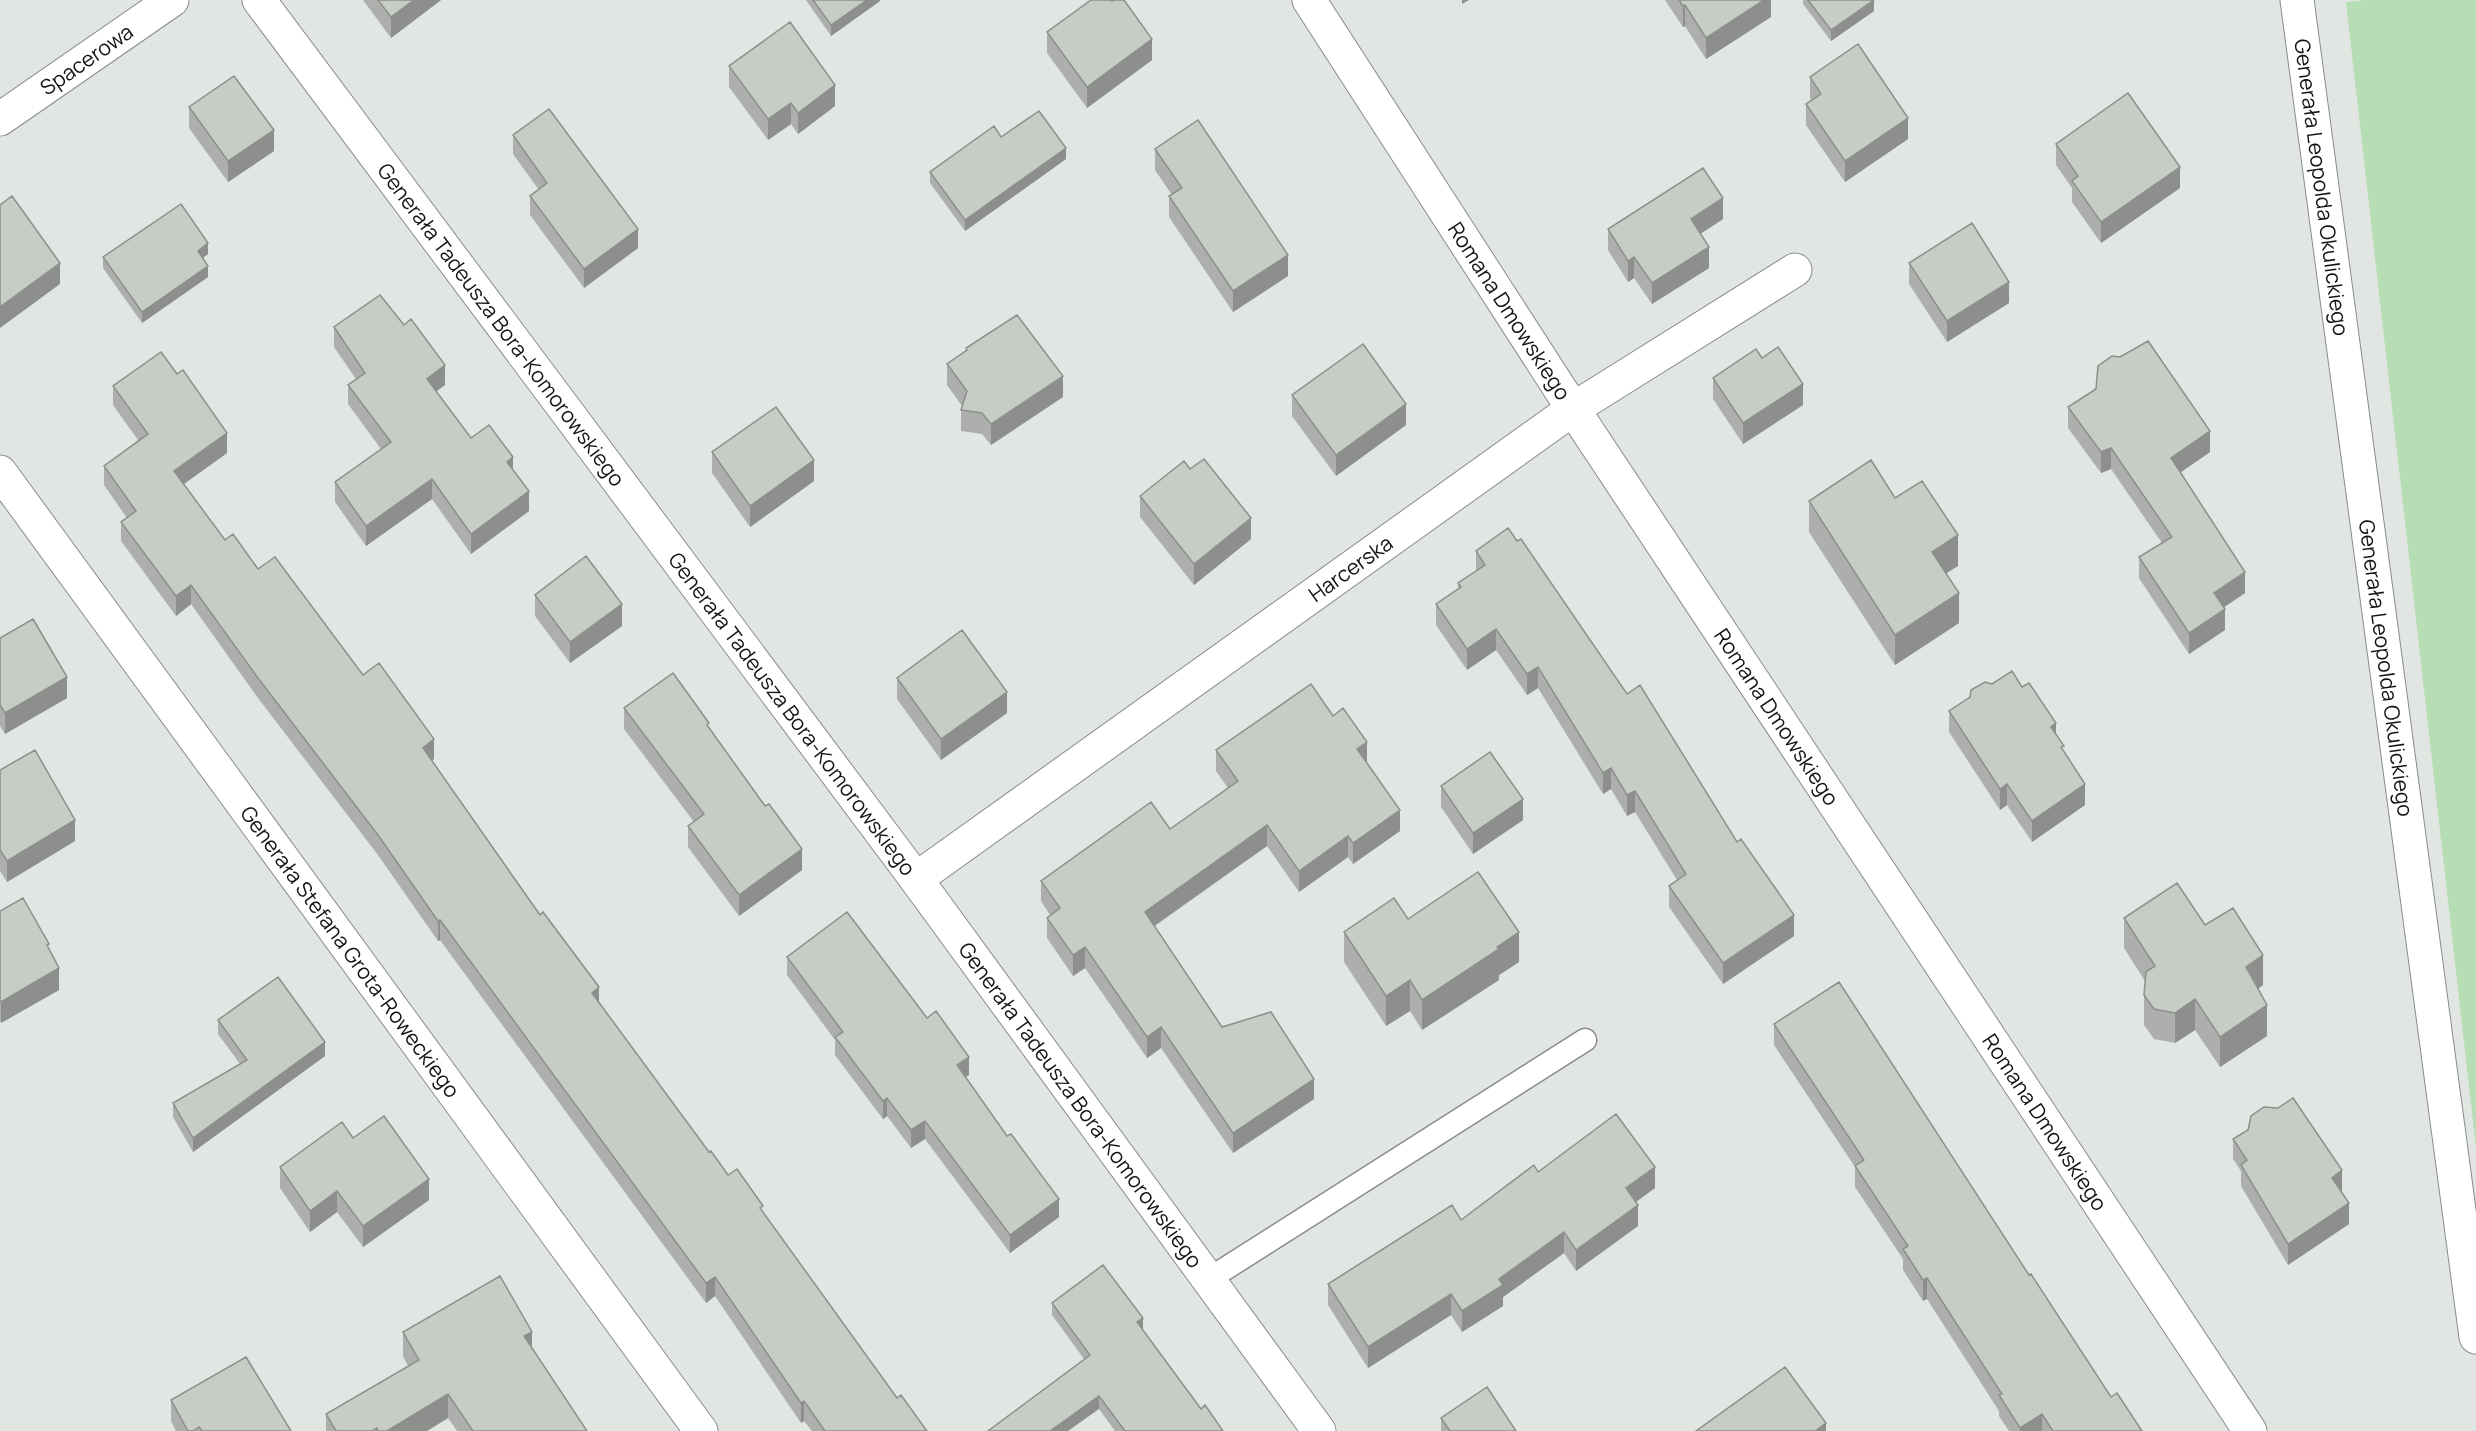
<svg xmlns="http://www.w3.org/2000/svg" width="2476" height="1431" font-family="Manrope,sans-serif">
	<style>
		.green { fill: #b6ddb3 }
		.lines { fill: none; stroke-linecap: round; stroke-linejoin: round }
		.service-casing { stroke: #898c88; stroke-width: 25 }
		.minor-casing { stroke: #898c88; stroke-width: 35 }
		.service { stroke: #fff; stroke-width: 22 }
		.minor { stroke: #fff; stroke-width: 33 }
		.wall { fill: #acafab }
		.shaded-wall { fill: #8c8f8b }
		.building { fill: #c8ccc7; stroke: #8c8f8b; stroke-width: 1.5 }
		.labels { text-anchor: middle; dominant-baseline: central; stroke-width: 4.5; stroke-linejoin: round; paint-order: stroke }
		.street-label { font-size: 21px; fill: #131413; stroke: #e2e6e2 }
	</style>
	<rect width="100%" height="100%" fill="#e2e6e2"/>
	<!-- green -->
	<path class="green" d="M 2364,0 L 2476,0 L 2476,1148 L 2346,2 Z"/>
	<g class="lines">
		<!-- service casing -->
		<g class="service-casing">
			<path id="service" d="M 1209,1279 L 1585,1040"/>
		</g>
		<!-- minor casing -->
		<g class="minor-casing">
			<g id="minor">
				<path id="s1" d="M 259,0 L 916,879 L 1319,1431"/>
				<path id="s2" d="M 1309,0 L 1573,409 L 2250,1431"/>
				<path id="s3" d="M 2297,0 L 2476,1337"/>
				<path id="s4" d="M 0,119 L 172,0"/>
				<path id="s5" d="M 0,472 L 701,1431"/>
				<path id="s6" d="M 916,879 L 1573,409 L 1795,270"/>
			</g>
		</g>
		<!-- service -->
		<use href="#service" class="service"/>
		<!-- minor -->
		<use href="#minor" class="minor"/>
	</g>
	<!-- wall -->
	<path class="wall" d="M 363,0 L 441,0 L 391,38 Z
		M 806,0 L 880,0 L 880,1 L 831,36 Z
		M 1665,0 L 1771,0 L 1771,17 L 1706,59 L 1685,26 L 1683,27 Z
		M 1803,0 L 1874,0 L 1874,11 L 1831,41 L 1803,4 Z
		M 1112,1 L 1152,60 L 1087,108 L 1047,53 L 1047,32 Z
		M 729,66 L 835,106 L 798,134 L 791,124 L 768,140 L 729,87 Z
		M 1810,77 L 1908,139 L 1845,182 L 1806,125 L 1806,104 L 1811,100 L 1810,98 Z
		M 189,107 L 274,151 L 228,182 L 189,128 Z
		M 513,135 L 638,248 L 584,288 L 530,215 L 530,196 L 539,190 L 513,154 Z
		M 1001,137 L 1066,159 L 965,231 L 930,183 L 930,172 Z
		M 2056,144 L 2180,188 L 2101,243 L 2072,202 L 2072,188 L 2056,165 Z
		M 1155,149 L 1288,276 L 1233,312 L 1169,217 L 1169,196 L 1172,195 L 1155,170 Z
		M 1723,219 L 1700,234 L 1709,268 L 1652,304 L 1634,278 L 1628,282 L 1608,250 L 1608,229 Z
		M 208,254 L 203,258 L 208,277 L 142,323 L 103,268 L 103,257 Z
		M 1909,263 L 2009,303 L 1947,342 L 1909,284 Z
		M 334,327 L 445,385 L 436,391 L 471,438 L 513,470 L 529,511 L 471,554 L 432,499 L 366,546 L 335,502 L 335,482 L 381,449 L 348,404 L 348,385 L 356,379 L 334,347 Z
		M 966,348 L 1063,397 L 991,445 L 982,434 L 961,431 L 961,410 L 962,406 L 947,385 L 947,364 L 966,350 Z
		M 1762,358 L 1803,405 L 1743,444 L 1713,399 L 1713,378 Z
		M 113,386 L 227,453 L 184,484 L 225,540 L 258,569 L 363,675 L 434,759 L 432,760 L 599,1003 L 709,1152 L 728,1175 L 763,1212 L 897,1398 L 927,1431 L 812,1431 L 804,1421 L 801,1423 L 715,1296 L 706,1303 L 440,940 L 438,941 L 378,855 L 258,698 L 191,604 L 176,616 L 121,541 L 121,522 L 127,518 L 104,485 L 104,466 L 138,440 L 113,405 Z
		M 1292,395 L 1406,425 L 1336,476 L 1292,416 Z
		M 2068,407 L 2210,452 L 2181,472 L 2245,593 L 2224,607 L 2225,630 L 2189,654 L 2139,578 L 2139,557 L 2162,543 L 2111,469 L 2101,473 L 2068,428 Z
		M 712,452 L 814,481 L 750,527 L 712,473 Z
		M 1140,496 L 1251,539 L 1194,585 L 1140,517 Z
		M 1895,498 L 1958,566 L 1946,573 L 1959,623 L 1895,665 L 1809,532 L 1809,501 Z
		M 1476,551 L 1794,936 L 1723,984 L 1669,907 L 1669,886 L 1677,880 L 1635,812 L 1627,816 L 1611,789 L 1603,794 L 1538,688 L 1527,695 L 1496,650 L 1467,670 L 1436,625 L 1436,604 L 1458,589 L 1458,583 L 1476,571 Z
		M 535,595 L 622,626 L 570,663 L 535,616 Z
		M 0,638 L 67,698 L 5,734 L 0,726 Z
		M 897,678 L 1007,713 L 941,760 L 897,699 Z
		M 1992,684 L 2022,687 L 2056,735 L 2085,805 L 2032,842 L 2007,805 L 2000,810 L 1949,732 L 1949,711 L 1970,697 Z
		M 624,708 L 709,728 L 802,870 L 739,916 L 688,847 L 688,826 L 694,822 L 624,729 Z
		M 1216,750 L 1367,763 L 1400,831 L 1353,864 L 1348,857 L 1299,892 L 1267,846 L 1155,926 L 1222,1027 L 1314,1099 L 1233,1153 L 1161,1048 L 1147,1058 L 1085,968 L 1073,976 L 1047,938 L 1047,918 L 1050,915 L 1041,901 L 1041,881 L 1170,829 L 1228,788 L 1216,771 Z
		M 0,770 L 75,841 L 7,882 L 0,871 Z
		M 1441,786 L 1523,820 L 1473,854 L 1441,807 Z
		M 0,911 L 49,950 L 59,990 L 1,1023 L 0,1021 Z
		M 2124,918 L 2205,925 L 2263,985 L 2258,989 L 2267,1036 L 2220,1067 L 2195,1030 L 2175,1043 L 2154,1039 L 2144,1025 L 2144,995 L 2145,981 L 2124,948 Z
		M 1408,919 L 1519,962 L 1499,975 L 1499,980 L 1422,1030 L 1410,1011 L 1386,1026 L 1344,962 L 1344,932 Z
		M 787,957 L 969,1075 L 965,1077 L 1059,1217 L 1010,1253 L 925,1139 L 911,1148 L 887,1116 L 883,1119 L 835,1055 L 835,1040 L 787,975 Z
		M 218,1020 L 325,1056 L 193,1152 L 173,1117 L 173,1103 L 240,1064 L 218,1034 Z
		M 1774,1024 L 2029,1275 L 2111,1397 L 2142,1431 L 2009,1431 L 1999,1416 L 1999,1411 L 1927,1299 L 1923,1301 L 1903,1270 L 1903,1259 L 1855,1187 L 1855,1167 L 1774,1045 Z
		M 2248,1130 L 2342,1191 L 2341,1191 L 2349,1224 L 2288,1265 L 2241,1186 L 2241,1171 L 2233,1159 L 2233,1139 Z
		M 353,1138 L 429,1200 L 363,1247 L 337,1212 L 310,1232 L 280,1188 L 280,1167 Z
		M 1655,1188 L 1636,1202 L 1638,1226 L 1576,1271 L 1564,1253 L 1503,1297 L 1503,1306 L 1462,1332 L 1451,1315 L 1368,1368 L 1328,1305 L 1328,1284 L 1461,1220 Z
		M 1052,1303 L 1143,1330 L 1201,1409 L 1223,1431 L 1115,1431 L 1099,1409 L 1084,1359 L 1052,1315 Z
		M 403,1332 L 532,1348 L 587,1431 L 457,1431 L 448,1418 L 427,1431 L 326,1431 L 326,1414 L 408,1366 L 403,1356 Z
		M 171,1400 L 291,1431 L 176,1431 L 171,1421 Z
		M 1441,1418 L 1516,1431 L 1441,1431 Z"/>
	<!-- shaded-wall -->
	<path class="shaded-wall" d="M 414,0 L 441,0 L 391,38 L 391,17 Z
		M 867,0 L 880,0 L 880,1 L 831,36 L 831,25 Z
		M 1462,0 L 1469,0 L 1462,4 Z
		M 1764,0 L 1771,0 L 1771,17 L 1706,59 L 1706,38 Z
		M 1874,0 L 1874,11 L 1831,41 L 1831,30 Z
		M 1685,5 L 1685,26 L 1683,27 L 1683,6 Z
		M 1152,39 L 1152,60 L 1087,108 L 1087,87 Z
		M 835,85 L 835,106 L 798,134 L 798,113 Z
		M 791,103 L 791,124 L 768,140 L 768,119 Z
		M 1908,118 L 1908,139 L 1845,182 L 1845,161 Z
		M 274,130 L 274,151 L 228,182 L 228,161 Z
		M 1066,148 L 1066,159 L 965,231 L 965,220 Z
		M 2180,167 L 2180,188 L 2101,243 L 2101,222 Z
		M 1723,198 L 1723,219 L 1691,240 L 1691,219 Z
		M 638,229 L 638,248 L 584,288 L 584,269 Z
		M 208,243 L 208,254 L 198,261 L 198,251 Z
		M 1709,247 L 1709,268 L 1652,304 L 1652,283 Z
		M 1288,255 L 1288,276 L 1233,312 L 1233,291 Z
		M 1634,257 L 1634,278 L 1628,282 L 1628,261 Z
		M 60,263 L 60,284 L 0,328 L 0,307 Z
		M 208,266 L 208,277 L 142,323 L 142,312 Z
		M 2009,282 L 2009,303 L 1947,342 L 1947,321 Z
		M 445,365 L 445,385 L 427,398 L 427,379 Z
		M 1063,376 L 1063,397 L 991,445 L 991,424 Z
		M 1803,384 L 1803,405 L 1743,444 L 1743,423 Z
		M 1406,404 L 1406,425 L 1336,476 L 1336,455 Z
		M 2210,431 L 2210,452 L 2171,479 L 2171,458 Z
		M 227,433 L 227,453 L 174,491 L 174,471 Z
		M 2111,448 L 2111,469 L 2101,473 L 2101,452 Z
		M 513,457 L 513,476 L 507,462 Z
		M 814,460 L 814,481 L 750,527 L 750,506 Z
		M 432,479 L 432,499 L 366,546 L 366,526 Z
		M 529,491 L 529,511 L 471,554 L 471,534 Z
		M 1251,518 L 1251,539 L 1194,585 L 1194,564 Z
		M 1958,535 L 1958,566 L 1932,582 L 1932,552 Z
		M 2245,572 L 2245,593 L 2214,614 L 2214,593 Z
		M 191,585 L 191,604 L 176,616 L 176,596 Z
		M 1959,593 L 1959,623 L 1895,665 L 1895,635 Z
		M 622,604 L 622,626 L 570,663 L 570,642 Z
		M 2225,609 L 2225,630 L 2189,654 L 2189,633 Z
		M 1496,629 L 1496,650 L 1467,670 L 1467,649 Z
		M 1538,667 L 1538,688 L 1527,695 L 1527,674 Z
		M 67,677 L 67,698 L 5,734 L 5,713 Z
		M 1007,692 L 1007,713 L 941,760 L 941,739 Z
		M 2056,723 L 2056,744 L 2051,727 Z
		M 434,739 L 434,759 L 423,767 L 423,748 Z
		M 1367,742 L 1367,763 L 1357,749 Z
		M 1611,768 L 1611,789 L 1603,794 L 1603,773 Z
		M 2007,784 L 2007,805 L 2000,810 L 2000,789 Z
		M 2085,784 L 2085,805 L 2032,842 L 2032,821 Z
		M 1635,791 L 1635,812 L 1627,816 L 1627,795 Z
		M 1523,799 L 1523,820 L 1473,854 L 1473,833 Z
		M 1400,810 L 1400,831 L 1353,864 L 1353,843 Z
		M 75,820 L 75,841 L 7,882 L 7,861 Z
		M 1267,825 L 1267,846 L 1145,932 L 1145,912 Z
		M 1348,836 L 1348,857 L 1299,892 L 1299,871 Z
		M 802,849 L 802,870 L 739,916 L 739,895 Z
		M 1794,915 L 1794,936 L 1723,984 L 1723,963 Z
		M 440,920 L 440,940 L 438,941 L 438,921 Z
		M 1519,932 L 1519,962 L 1499,975 L 1499,980 L 1422,1030 L 1422,1000 L 1497,947 Z
		M 1085,947 L 1085,968 L 1073,976 L 1073,955 Z
		M 2263,955 L 2263,985 L 2246,997 L 2246,967 Z
		M 59,968 L 59,990 L 1,1023 L 1,1002 Z
		M 1410,980 L 1410,1011 L 1386,1026 L 1386,996 Z
		M 599,987 L 599,1007 L 592,993 Z
		M 2195,999 L 2195,1030 L 2175,1043 L 2175,1013 Z
		M 2267,1005 L 2267,1036 L 2220,1067 L 2220,1037 Z
		M 1161,1027 L 1161,1048 L 1147,1058 L 1147,1037 Z
		M 325,1042 L 325,1056 L 193,1152 L 193,1138 Z
		M 969,1057 L 969,1075 L 957,1083 L 957,1065 Z
		M 1314,1079 L 1314,1099 L 1233,1153 L 1233,1133 Z
		M 887,1098 L 887,1116 L 883,1119 L 883,1101 Z
		M 925,1121 L 925,1139 L 911,1148 L 911,1130 Z
		M 1655,1167 L 1655,1188 L 1626,1209 L 1626,1188 Z
		M 2342,1170 L 2342,1191 L 2332,1198 L 2332,1178 Z
		M 429,1179 L 429,1200 L 363,1247 L 363,1226 Z
		M 337,1191 L 337,1212 L 310,1232 L 310,1211 Z
		M 1059,1199 L 1059,1217 L 1010,1253 L 1010,1235 Z
		M 2349,1203 L 2349,1224 L 2288,1265 L 2288,1244 Z
		M 1638,1205 L 1638,1226 L 1576,1271 L 1576,1250 Z
		M 1564,1232 L 1564,1253 L 1503,1297 L 1503,1306 L 1462,1332 L 1462,1311 L 1499,1279 Z
		M 715,1277 L 715,1296 L 706,1303 L 706,1283 Z
		M 1927,1278 L 1927,1299 L 1923,1301 L 1923,1280 Z
		M 1451,1294 L 1451,1315 L 1368,1368 L 1368,1347 Z
		M 1143,1318 L 1143,1331 L 1137,1322 Z
		M 532,1332 L 532,1356 L 524,1336 Z
		M 448,1394 L 448,1418 L 427,1431 L 387,1431 Z
		M 1099,1396 L 1099,1409 L 1068,1431 L 1050,1431 Z
		M 804,1401 L 804,1421 L 801,1423 L 801,1403 Z
		M 2042,1414 L 2042,1431 L 2020,1431 L 2020,1428 Z
		M 1826,1423 L 1826,1431 L 1815,1431 Z"/>
	<!-- building -->
	<path class="building" d="M 378,0 L 414,0 L 391,17 Z
		M 813,0 L 867,0 L 831,25 Z
		M 1091,0 L 1111,0 L 1112,1 L 1114,0 L 1124,0 L 1152,39 L 1087,87 L 1047,32 Z
		M 1679,0 L 1764,0 L 1706,38 L 1685,5 L 1683,6 Z
		M 1808,0 L 1874,0 L 1831,30 Z
		M 790,22 L 835,85 L 798,113 L 791,103 L 768,119 L 729,66 Z
		M 1858,44 L 1908,118 L 1845,161 L 1806,104 L 1821,94 L 1810,77 Z
		M 234,76 L 274,130 L 228,161 L 189,107 Z
		M 2128,93 L 2180,167 L 2101,222 L 2072,181 L 2078,176 L 2056,144 Z
		M 549,109 L 638,229 L 584,269 L 530,196 L 547,183 L 513,135 Z
		M 1039,111 L 1066,148 L 965,220 L 930,172 L 994,126 L 1001,137 Z
		M 1198,120 L 1288,255 L 1233,291 L 1169,196 L 1182,188 L 1155,149 Z
		M 1703,168 L 1723,198 L 1691,219 L 1709,247 L 1652,283 L 1634,257 L 1628,261 L 1608,229 Z
		M 12,196 L 60,263 L 0,307 L 0,205 Z
		M 181,204 L 208,243 L 198,251 L 208,266 L 142,312 L 103,257 Z
		M 1972,223 L 2009,282 L 1947,321 L 1909,263 Z
		M 380,295 L 404,325 L 411,319 L 445,365 L 427,379 L 471,438 L 489,425 L 513,457 L 507,462 L 529,491 L 471,534 L 432,479 L 366,526 L 335,482 L 391,442 L 348,385 L 365,373 L 334,327 Z
		M 1017,315 L 1063,376 L 991,424 L 982,413 L 961,410 L 967,391 L 947,364 L 967,350 L 966,348 Z
		M 2148,341 L 2210,431 L 2171,458 L 2245,572 L 2214,593 L 2225,609 L 2189,633 L 2139,557 L 2172,537 L 2111,448 L 2101,452 L 2068,407 L 2096,389 L 2098,366 L 2112,356 L 2120,357 Z
		M 1363,344 L 1406,404 L 1336,455 L 1292,395 Z
		M 1778,347 L 1803,384 L 1743,423 L 1713,378 L 1756,349 L 1762,358 Z
		M 161,352 L 177,374 L 183,370 L 227,433 L 174,471 L 225,540 L 233,534 L 258,569 L 275,557 L 363,675 L 379,663 L 434,739 L 423,748 L 540,915 L 543,912 L 599,987 L 592,993 L 709,1152 L 711,1151 L 728,1175 L 737,1169 L 763,1206 L 760,1208 L 897,1398 L 901,1395 L 927,1431 L 825,1431 L 804,1401 L 801,1403 L 715,1277 L 706,1283 L 440,920 L 438,921 L 378,835 L 258,678 L 191,585 L 176,596 L 121,522 L 136,511 L 104,466 L 148,434 L 113,386 Z
		M 776,407 L 814,460 L 750,506 L 712,452 Z
		M 1204,459 L 1251,518 L 1194,564 L 1140,496 L 1184,461 L 1190,469 Z
		M 1871,460 L 1895,498 L 1922,481 L 1958,535 L 1932,552 L 1959,593 L 1895,635 L 1809,501 Z
		M 1508,528 L 1517,541 L 1521,539 L 1627,694 L 1640,685 L 1737,842 L 1741,839 L 1794,915 L 1723,963 L 1669,886 L 1686,874 L 1635,791 L 1627,795 L 1611,768 L 1603,773 L 1538,667 L 1527,674 L 1496,629 L 1467,649 L 1436,604 L 1461,587 L 1458,583 L 1485,565 L 1476,551 Z
		M 586,556 L 622,604 L 570,642 L 535,595 Z
		M 33,619 L 67,677 L 5,713 L 0,705 L 0,638 Z
		M 962,630 L 1007,692 L 941,739 L 897,678 Z
		M 2012,671 L 2022,687 L 2029,683 L 2056,723 L 2051,727 L 2064,746 L 2061,747 L 2085,784 L 2032,821 L 2007,784 L 2000,789 L 1949,711 L 1970,697 L 1971,690 L 1985,682 L 1992,684 Z
		M 673,673 L 709,723 L 707,725 L 765,806 L 769,804 L 802,849 L 739,895 L 688,826 L 704,814 L 624,708 Z
		M 1311,684 L 1333,716 L 1343,708 L 1367,742 L 1357,749 L 1400,810 L 1353,843 L 1348,836 L 1299,871 L 1267,825 L 1145,912 L 1222,1027 L 1271,1012 L 1314,1079 L 1233,1133 L 1161,1027 L 1147,1037 L 1085,947 L 1073,955 L 1047,918 L 1060,908 L 1041,881 L 1151,802 L 1170,829 L 1238,781 L 1216,750 Z
		M 35,750 L 75,820 L 7,861 L 0,850 L 0,770 Z
		M 1490,752 L 1523,799 L 1473,833 L 1441,786 Z
		M 1478,872 L 1519,932 L 1497,947 L 1499,949 L 1422,1000 L 1410,980 L 1386,996 L 1344,932 L 1394,898 L 1408,919 Z
		M 2177,883 L 2205,925 L 2233,908 L 2263,955 L 2246,967 L 2267,1005 L 2220,1037 L 2195,999 L 2175,1013 L 2154,1009 L 2144,995 L 2146,972 L 2155,966 L 2124,918 Z
		M 23,898 L 49,944 L 47,945 L 59,968 L 1,1002 L 0,1000 L 0,911 Z
		M 847,912 L 927,1018 L 936,1011 L 969,1057 L 957,1065 L 1007,1136 L 1011,1134 L 1059,1199 L 1010,1235 L 925,1121 L 911,1130 L 887,1098 L 883,1101 L 835,1037 L 843,1032 L 787,957 Z
		M 278,977 L 325,1042 L 193,1138 L 173,1103 L 247,1060 L 218,1020 Z
		M 1839,982 L 2029,1275 L 2031,1274 L 2111,1397 L 2117,1393 L 2142,1431 L 2053,1431 L 2042,1414 L 2020,1428 L 1999,1395 L 2002,1394 L 1927,1278 L 1923,1280 L 1903,1249 L 1908,1246 L 1855,1166 L 1864,1160 L 1774,1024 Z
		M 2293,1098 L 2342,1170 L 2332,1178 L 2349,1203 L 2288,1244 L 2241,1165 L 2247,1160 L 2233,1139 L 2248,1130 L 2251,1116 L 2264,1107 L 2278,1108 Z
		M 1616,1114 L 1655,1167 L 1626,1188 L 1638,1205 L 1576,1250 L 1564,1232 L 1499,1279 L 1503,1285 L 1462,1311 L 1451,1294 L 1368,1347 L 1328,1284 L 1452,1205 L 1461,1220 L 1534,1165 L 1538,1172 Z
		M 384,1116 L 429,1179 L 363,1226 L 337,1191 L 310,1211 L 280,1167 L 342,1122 L 353,1138 Z
		M 1103,1265 L 1143,1318 L 1137,1322 L 1201,1409 L 1205,1405 L 1223,1431 L 1125,1431 L 1099,1396 L 1050,1431 L 988,1431 L 1090,1355 L 1052,1303 Z
		M 500,1276 L 532,1332 L 524,1336 L 587,1431 L 473,1431 L 448,1394 L 387,1431 L 378,1431 L 377,1428 L 372,1431 L 336,1431 L 326,1414 L 419,1360 L 403,1332 Z
		M 246,1357 L 291,1431 L 202,1431 L 199,1427 L 193,1431 L 188,1431 L 171,1400 Z
		M 1785,1367 L 1826,1423 L 1815,1431 L 1696,1431 Z
		M 1487,1387 L 1516,1431 L 1450,1431 L 1441,1418 Z"/>
	<g class="labels">
		<!-- street labels -->
		<g class="street-label">
			<text stroke="none"><textPath href="#s4" startOffset="105">Spacerowa</textPath></text>
			<text stroke="none"><textPath href="#s3" startOffset="189">Generała Leopolda Okulickiego</textPath></text>
			<text stroke="none"><textPath href="#s2" startOffset="370">Romana Dmowskiego</textPath></text>
			<text stroke="none"><textPath href="#s1" startOffset="405">Generała Tadeusza Bora-Komorowskiego</textPath></text>
			<text stroke="none"><textPath href="#s6" startOffset="534">Harcerska</textPath></text>
			<text stroke="none"><textPath href="#s3" startOffset="674">Generała Leopolda Okulickiego</textPath></text>
			<text stroke="none"><textPath href="#s1" startOffset="891">Generała Tadeusza Bora-Komorowskiego</textPath></text>
			<text stroke="none"><textPath href="#s2" startOffset="856">Romana Dmowskiego</textPath></text>
			<text stroke="none"><textPath href="#s5" startOffset="594">Generała Stefana Grota-Roweckiego</textPath></text>
			<text stroke="none"><textPath href="#s1" startOffset="1377">Generała Tadeusza Bora-Komorowskiego</textPath></text>
			<text stroke="none"><textPath href="#s2" startOffset="1342">Romana Dmowskiego</textPath></text>
		</g>
	</g>
</svg>
